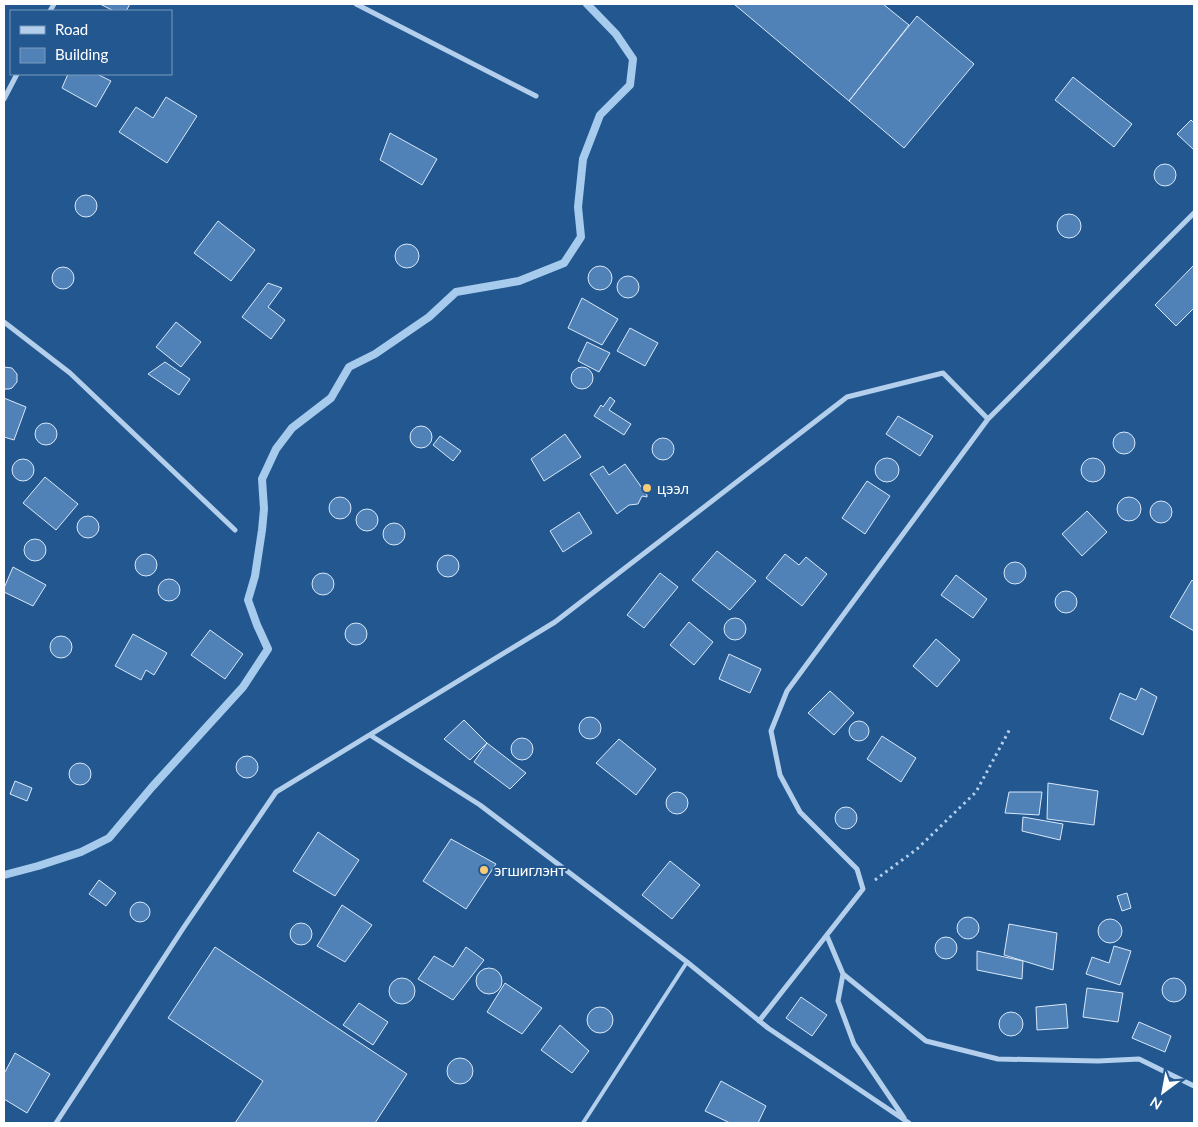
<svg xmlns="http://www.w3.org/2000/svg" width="1198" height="1127" font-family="Lato,sans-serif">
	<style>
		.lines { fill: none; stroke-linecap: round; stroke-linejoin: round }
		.stream { stroke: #a7cbed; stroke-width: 8 }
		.building { fill: #5082b8; stroke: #d8e8f9 }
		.path { stroke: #b3cfec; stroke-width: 3; stroke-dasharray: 2.5 4; stroke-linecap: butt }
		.service { stroke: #b3cfec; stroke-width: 4 }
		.minor { stroke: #b3cfec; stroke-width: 5 }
		.poi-dot { fill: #f8cc75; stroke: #235790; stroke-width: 2 }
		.labels { text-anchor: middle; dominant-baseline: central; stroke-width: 4.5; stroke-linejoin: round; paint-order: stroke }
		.poi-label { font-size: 15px; fill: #fff; stroke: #235790; text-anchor: start }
	</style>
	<rect width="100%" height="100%" fill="#235790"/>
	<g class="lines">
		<!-- stream -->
		<path class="stream" d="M 4,875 L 38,866 L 81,852 L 109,838 L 152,787 L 243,687 L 268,649 L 257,625 L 248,600 L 255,576 L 262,530 L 264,509 L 262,479 L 276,449 L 292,428 L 331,398 L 349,367 L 375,354 L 429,317 L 456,292 L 519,281 L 564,263 L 581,237 L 578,207 L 583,159 L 600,115 L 630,85 L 633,59 L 616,34 L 587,4"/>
	</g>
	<!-- building -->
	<path class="building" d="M 100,4 L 130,4 L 126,11 L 114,11 Z
		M 734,4 L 883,4 L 909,25 L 849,101 Z
		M 917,16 L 974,64 L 904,148 L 849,101 Z
		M 68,74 L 97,74 L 111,81 L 96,107 L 62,88 Z
		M 1073,77 L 1132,124 L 1114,147 L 1055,100 Z
		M 166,97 L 197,116 L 167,163 L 119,132 L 136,107 L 153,118 Z
		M 1191,120 L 1194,123 L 1194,150 L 1177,134 Z
		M 390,133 L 437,159 L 422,185 L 380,160 Z
		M1154 175a11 11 0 1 1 22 0a11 11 0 1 1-22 0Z
		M75 206a11 11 0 1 1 22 0a11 11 0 1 1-22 0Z
		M1057 226a12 12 0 1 1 24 0a12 12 0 1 1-24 0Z
		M 218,221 L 255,250 L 231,281 L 194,253 Z
		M395 256a12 12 0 1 1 24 0a12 12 0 1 1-24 0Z
		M 1194,265 L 1194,308 L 1176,326 L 1155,305 Z
		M588 278a12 12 0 1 1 24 0a12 12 0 1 1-24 0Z
		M52 278a11 11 0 1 1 22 0a11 11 0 1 1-22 0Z
		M617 287a11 11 0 1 1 22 0a11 11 0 1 1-22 0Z
		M 268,283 L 282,288 L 268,307 L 285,320 L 271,339 L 242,317 Z
		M 582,298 L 618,319 L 602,345 L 568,328 Z
		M 176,322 L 201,342 L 181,367 L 156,347 Z
		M 630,328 L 658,343 L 645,366 L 617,351 Z
		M 587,342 L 610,353 L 599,372 L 578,361 Z
		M 165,362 L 190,379 L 179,395 L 148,374 Z
		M571 378a11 11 0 1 1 22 0a11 11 0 1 1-22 0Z
		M 4,367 L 12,368 L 17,374 L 17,382 L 12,388 L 9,389 L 4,389 Z
		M 610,397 L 615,401 L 609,410 L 631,424 L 624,435 L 594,416 L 601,405 L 603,407 Z
		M 4,398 L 26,407 L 14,440 L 4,437 Z
		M 898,416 L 933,436 L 920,456 L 886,434 Z
		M35 434a11 11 0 1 1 22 0a11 11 0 1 1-22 0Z
		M410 437a11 11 0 1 1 22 0a11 11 0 1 1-22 0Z
		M1113 443a11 11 0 1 1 22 0a11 11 0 1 1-22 0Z
		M 565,434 L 581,457 L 544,481 L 531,459 Z
		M 440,436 L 461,451 L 453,461 L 433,445 Z
		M652 449a11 11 0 1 1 22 0a11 11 0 1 1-22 0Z
		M1081 470a12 12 0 1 1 24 0a12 12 0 1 1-24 0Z
		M875 470a12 12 0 1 1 24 0a12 12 0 1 1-24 0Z
		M12 470a11 11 0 1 1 22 0a11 11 0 1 1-22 0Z
		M 625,464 L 647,495 L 647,497 L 642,496 L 638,504 L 629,505 L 617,514 L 590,474 L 603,466 L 609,475 Z
		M 45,477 L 78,504 L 56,530 L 23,503 Z
		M 867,481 L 890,496 L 865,534 L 842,518 Z
		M329 508a11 11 0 1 1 22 0a11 11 0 1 1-22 0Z
		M1117 509a12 12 0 1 1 24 0a12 12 0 1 1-24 0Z
		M1150 512a11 11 0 1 1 22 0a11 11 0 1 1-22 0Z
		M356 520a11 11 0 1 1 22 0a11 11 0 1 1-22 0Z
		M 1087,511 L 1107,532 L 1082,556 L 1062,534 Z
		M 579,512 L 592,533 L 563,552 L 550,531 Z
		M77 527a11 11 0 1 1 22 0a11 11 0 1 1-22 0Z
		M383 534a11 11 0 1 1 22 0a11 11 0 1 1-22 0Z
		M24 550a11 11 0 1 1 22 0a11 11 0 1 1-22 0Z
		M 717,551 L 756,581 L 730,610 L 692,580 Z
		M135 565a11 11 0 1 1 22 0a11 11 0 1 1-22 0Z
		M 785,554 L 799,565 L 806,557 L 827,574 L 802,606 L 766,578 Z
		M437 566a11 11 0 1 1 22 0a11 11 0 1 1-22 0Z
		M1004 573a11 11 0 1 1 22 0a11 11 0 1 1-22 0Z
		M 13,567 L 46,585 L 33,606 L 4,592 L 4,588 Z
		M312 584a11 11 0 1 1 22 0a11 11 0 1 1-22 0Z
		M 660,573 L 678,587 L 644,628 L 627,615 Z
		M 956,575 L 987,599 L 973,618 L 941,595 Z
		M158 590a11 11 0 1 1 22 0a11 11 0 1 1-22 0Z
		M 1192,580 L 1194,582 L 1194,631 L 1170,617 Z
		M1055 602a11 11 0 1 1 22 0a11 11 0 1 1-22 0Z
		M724 629a11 11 0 1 1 22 0a11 11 0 1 1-22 0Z
		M 689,622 L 713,642 L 694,665 L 670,645 Z
		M345 634a11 11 0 1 1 22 0a11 11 0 1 1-22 0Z
		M 210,630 L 243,654 L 225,679 L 191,655 Z
		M 133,634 L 167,653 L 154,675 L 146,670 L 141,680 L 115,666 Z
		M50 647a11 11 0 1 1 22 0a11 11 0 1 1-22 0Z
		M 936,639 L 960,660 L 937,687 L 913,666 Z
		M 729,654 L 761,669 L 750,693 L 719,679 Z
		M 1141,688 L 1157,697 L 1143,735 L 1110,719 L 1120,693 L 1136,700 Z
		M 830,691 L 854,713 L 834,735 L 808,713 Z
		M579 728a11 11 0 1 1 22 0a11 11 0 1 1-22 0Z
		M 464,720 L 487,743 L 470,760 L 444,739 Z
		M849 731a10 10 0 1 1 20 0a10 10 0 1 1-20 0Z
		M 882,736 L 916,758 L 901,782 L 867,759 Z
		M511 749a11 11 0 1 1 22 0a11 11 0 1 1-22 0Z
		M 619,739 L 656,769 L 636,795 L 596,763 Z
		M 487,743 L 526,773 L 510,789 L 474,762 Z
		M236 767a11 11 0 1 1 22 0a11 11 0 1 1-22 0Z
		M69 774a11 11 0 1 1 22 0a11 11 0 1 1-22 0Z
		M 15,781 L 32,788 L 27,801 L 10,794 Z
		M 1048,783 L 1098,791 L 1094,825 L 1047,819 Z
		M666 803a11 11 0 1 1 22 0a11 11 0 1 1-22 0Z
		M 1009,792 L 1042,792 L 1039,815 L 1005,813 Z
		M835 818a11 11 0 1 1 22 0a11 11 0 1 1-22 0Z
		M 1023,817 L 1063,824 L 1060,840 L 1022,831 Z
		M 318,832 L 359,860 L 335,896 L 293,871 Z
		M 451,839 L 496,864 L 466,909 L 423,881 Z
		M 670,861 L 700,885 L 672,919 L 642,895 Z
		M 99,880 L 116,893 L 106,906 L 89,894 Z
		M 1127,893 L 1131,908 L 1122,911 L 1117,896 Z
		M130 912a10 10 0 1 1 20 0a10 10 0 1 1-20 0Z
		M 342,905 L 372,925 L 345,962 L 317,946 Z
		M957 928a11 11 0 1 1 22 0a11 11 0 1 1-22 0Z
		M1098 931a12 12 0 1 1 24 0a12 12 0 1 1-24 0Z
		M290 934a11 11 0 1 1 22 0a11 11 0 1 1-22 0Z
		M 1009,924 L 1057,933 L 1053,970 L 1004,955 Z
		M935 948a11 11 0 1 1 22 0a11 11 0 1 1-22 0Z
		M 1114,946 L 1131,951 L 1120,985 L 1086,974 L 1092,957 L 1109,963 Z
		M 215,947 L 407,1074 L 375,1123 L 235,1123 L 263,1081 L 168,1018 Z
		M 466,947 L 484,960 L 453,1000 L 418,979 L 434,956 L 453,967 Z
		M 977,951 L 1023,961 L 1022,979 L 977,970 Z
		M476 981a13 13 0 1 1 26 0a13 13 0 1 1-26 0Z
		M1162 990a12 12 0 1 1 24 0a12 12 0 1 1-24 0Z
		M389 991a13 13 0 1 1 26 0a13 13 0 1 1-26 0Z
		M 505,983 L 542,1008 L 522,1034 L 487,1012 Z
		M 1087,988 L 1123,993 L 1118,1022 L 1083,1017 Z
		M 801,997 L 827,1015 L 812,1036 L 786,1018 Z
		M 359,1003 L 388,1022 L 373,1045 L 343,1025 Z
		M 1066,1004 L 1068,1028 L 1037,1030 L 1036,1007 Z
		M587 1020a13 13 0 1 1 26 0a13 13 0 1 1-26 0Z
		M999 1024a12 12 0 1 1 24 0a12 12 0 1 1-24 0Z
		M 1139,1022 L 1171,1036 L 1165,1052 L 1132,1038 Z
		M 560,1025 L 589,1051 L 572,1073 L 541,1050 Z
		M 15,1053 L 50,1074 L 27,1113 L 4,1099 L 4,1071 L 5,1072 Z
		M447 1071a13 13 0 1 1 26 0a13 13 0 1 1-26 0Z
		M 721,1081 L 766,1106 L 758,1123 L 730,1123 L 705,1111 Z"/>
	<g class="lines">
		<!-- path -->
		<path class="path" d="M 875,880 L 917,849 L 976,792 L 1011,727"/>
		<!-- service -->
		<path class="service" d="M 583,1123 L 687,962"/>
		<!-- minor -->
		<path class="minor" d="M 356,4 L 536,96
			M 50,11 L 54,4
			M 4,99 L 17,74
			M 4,322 L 70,373 L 235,530
			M 370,735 L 480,805 L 687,962 L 768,1028 L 909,1123
			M 827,936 L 843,974 L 926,1041 L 998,1059 L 1098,1061 L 1139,1059 L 1194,1086
			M 843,974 L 838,1001 L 854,1044 L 904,1118
			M 759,1021 L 863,889 L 857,869 L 800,812 L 780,775 L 771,731 L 787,691 L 988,419
			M 56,1123 L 184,927 L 276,792 L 555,622 L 847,397 L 943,373 L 988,419 L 1194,213"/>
	</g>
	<!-- markers -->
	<g class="poi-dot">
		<circle cx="647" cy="488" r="5"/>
		<circle cx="484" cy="870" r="5"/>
	</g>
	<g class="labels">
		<!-- poi labels -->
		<g class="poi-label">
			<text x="657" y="488">цээл</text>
			<text x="494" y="870">эгшиглэнт</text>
		</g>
	</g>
	<!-- border -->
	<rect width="1198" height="1127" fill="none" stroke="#ffffff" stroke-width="10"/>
	<!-- legend -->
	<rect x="10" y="10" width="162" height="65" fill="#235790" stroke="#7b9abc"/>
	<rect x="20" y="26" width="25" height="8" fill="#b3cfec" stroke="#7b9abc"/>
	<text x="55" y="35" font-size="15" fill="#ffffff">Road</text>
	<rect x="20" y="48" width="25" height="15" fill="#5082b8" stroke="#7b9abc"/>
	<text x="55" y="60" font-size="15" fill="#ffffff">Building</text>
	<!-- north arrow -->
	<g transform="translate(1163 1092) rotate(212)" stroke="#235790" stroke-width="4" paint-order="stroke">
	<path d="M0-4L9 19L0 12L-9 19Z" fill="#ffffff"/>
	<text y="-8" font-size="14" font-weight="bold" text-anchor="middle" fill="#ffffff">N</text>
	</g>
</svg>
